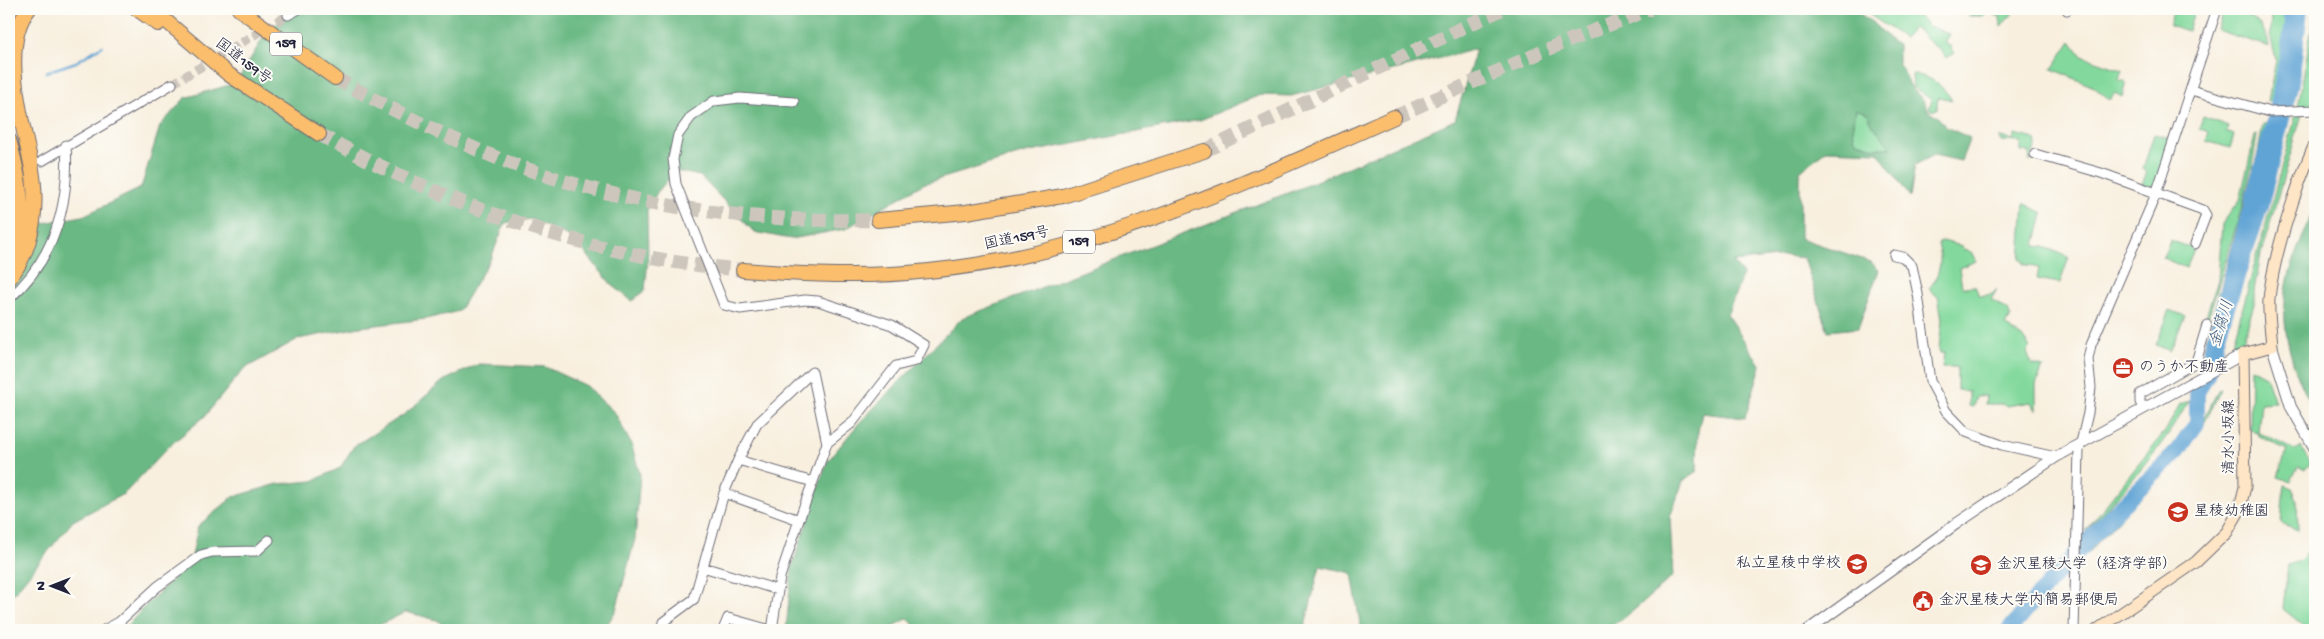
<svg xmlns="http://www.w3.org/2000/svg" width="2324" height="639" font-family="'Gochi Hand','Klee One',sans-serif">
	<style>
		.green { fill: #83d99d; stroke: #527e6c }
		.forest { fill: #6ab984; stroke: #466e60; fill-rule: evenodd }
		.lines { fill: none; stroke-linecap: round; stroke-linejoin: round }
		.stream { stroke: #61a4d5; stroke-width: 2.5 }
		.canal { stroke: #61a4d5; stroke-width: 10 }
		.river { stroke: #61a4d5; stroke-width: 16 }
		.minor-tunnel { stroke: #cdc6bd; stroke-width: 9; stroke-dasharray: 9 4.5; stroke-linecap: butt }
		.trunk-tunnel { stroke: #cdc6bd; stroke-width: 14; stroke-dasharray: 14 7; stroke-linecap: butt }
		.minor-casing { stroke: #6d6a74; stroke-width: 11 }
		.tertiary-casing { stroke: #6d6a74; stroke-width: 12 }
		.secondary-casing { stroke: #6d6a74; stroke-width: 13 }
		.trunk-casing { stroke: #6d6a74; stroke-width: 16 }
		.minor { stroke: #fff; stroke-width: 9 }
		.tertiary { stroke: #fff; stroke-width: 10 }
		.secondary { stroke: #fde5c5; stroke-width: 11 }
		.trunk { stroke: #fabe6d; stroke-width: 14 }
		.labels { text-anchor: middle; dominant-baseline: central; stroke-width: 4; stroke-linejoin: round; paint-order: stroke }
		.shield { fill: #fdfcf7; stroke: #646373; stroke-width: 1 }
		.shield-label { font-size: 14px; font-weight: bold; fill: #22223b }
		.street-label { font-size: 15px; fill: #22223b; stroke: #fdfcf7 }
		.poi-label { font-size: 15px; fill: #22223b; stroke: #fdfcf7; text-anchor: start }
		.water-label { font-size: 16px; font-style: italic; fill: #3e5c80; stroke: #fdfcf7 }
	</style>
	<rect width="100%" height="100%" fill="#fdfcf7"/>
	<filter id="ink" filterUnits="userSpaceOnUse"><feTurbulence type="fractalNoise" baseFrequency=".02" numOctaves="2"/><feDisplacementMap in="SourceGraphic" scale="10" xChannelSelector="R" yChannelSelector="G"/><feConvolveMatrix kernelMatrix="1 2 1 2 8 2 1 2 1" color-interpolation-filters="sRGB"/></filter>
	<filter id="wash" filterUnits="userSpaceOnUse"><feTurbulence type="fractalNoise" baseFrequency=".0096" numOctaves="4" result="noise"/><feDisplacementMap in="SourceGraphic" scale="20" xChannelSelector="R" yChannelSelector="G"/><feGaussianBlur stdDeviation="1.12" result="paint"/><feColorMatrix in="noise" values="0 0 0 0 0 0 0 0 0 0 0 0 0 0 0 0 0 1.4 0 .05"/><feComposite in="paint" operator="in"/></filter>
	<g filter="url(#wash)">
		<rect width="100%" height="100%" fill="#f8efde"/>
		<!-- green -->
		<path class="green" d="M 1877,9 L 1910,9 L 1929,26 L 1949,34 L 1944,43 L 1950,46 L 1954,54 L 1946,58 C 1939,47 1936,48 1928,41 C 1920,35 1924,34 1913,28 L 1904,38 L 1870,15 L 1872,10 Z
			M 1969,9 L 2017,9 L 2001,26 L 2000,17 L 1989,12 L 1982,16 L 1969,16 Z
			M 2174,9 L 2195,9 L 2188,31 L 2169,25 Z
			M 2224,9 C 2246,9 2267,24 2269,47 L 2217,30 Z
			M 2278,9 L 2286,9 L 2287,22 L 2280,72 L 2273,101 L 2268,101 L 2276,60 L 2270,35 L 2271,15 Z
			M 2315,9 L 2315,103 L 2309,106 L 2298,107 Z
			M 2071,41 L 2082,56 L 2122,70 L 2119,80 L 2126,82 L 2122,97 L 2115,93 L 2109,100 L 2094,87 L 2052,69 Z
			M 1912,75 C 1930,75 1942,85 1952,100 L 1939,97 L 1937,101 L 1937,109 L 1931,111 L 1929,107 L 1932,100 L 1913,87 Z
			M 1856,109 L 1868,114 L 1872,124 L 1891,148 L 1874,148 L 1855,140 L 1853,130 Z
			M 2302,114 L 2261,254 L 2254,290 L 2254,304 L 2242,344 L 2231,350 L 2296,115 Z
			M 2203,117 L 2228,126 L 2226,132 L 2234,135 L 2230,148 L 2206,141 L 2209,132 L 2199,128 Z
			M 2263,124 L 2268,124 L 2204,364 L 2199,366 L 2258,152 Z
			M 2015,134 L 2035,139 L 2036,146 L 2030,162 L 2029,152 L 2021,151 L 2021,142 L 2000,141 L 2000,137 L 2013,140 Z
			M 2154,134 L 2172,139 L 2155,187 L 2151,188 L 2142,184 L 2147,172 L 2143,169 Z
			M 2255,135 L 2257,135 C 2249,195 2224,263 2207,322 L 2204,322 L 2218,280 L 2222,224 L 2240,200 Z
			M 2024,203 L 2043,213 L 2035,246 L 2044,247 L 2069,257 L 2060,283 L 2037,279 L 2039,268 L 2023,264 L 2023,260 L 2020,260 Z
			M 2170,240 L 2194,249 L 2186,268 L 2163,258 Z
			M 1942,241 L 1962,246 L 1963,250 L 1971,252 L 1976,261 L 1959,268 L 1962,287 L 1975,286 L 1979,296 L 1992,294 L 1997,289 L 1991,300 L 2008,310 L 2010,316 L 2005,325 L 2022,337 L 2030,348 L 2027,352 L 2031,364 L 2043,367 L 2036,385 L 2036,410 L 2031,402 L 2006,406 L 2004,404 L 1985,404 L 1986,396 L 1976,396 L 1973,407 L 1969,406 L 1969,391 L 1957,390 L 1957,367 L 1942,367 L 1944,353 L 1940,353 L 1939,349 L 1942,319 L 1938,297 L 1929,289 C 1939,275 1943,262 1938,244 Z
			M 2170,310 L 2185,316 L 2170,351 L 2156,345 Z
			M 2251,368 L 2266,376 L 2275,402 L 2261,403 L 2258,432 L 2294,450 L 2300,447 L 2312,464 L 2304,469 L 2298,467 L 2291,481 L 2278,477 L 2287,450 L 2257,435 L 2258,432 L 2250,430 Z
			M 2221,389 L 2202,428 L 2195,438 L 2086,555 L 2190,440 L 2202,424 L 2218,390 Z
			M 2189,401 C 2162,449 2124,491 2085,531 L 2166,430 L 2180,404 Z
			M 2284,485 L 2292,488 L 2297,499 L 2298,530 L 2281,523 Z
			M 2306,552 L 2312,554 L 2306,563 L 2308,567 L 2315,568 L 2315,630 L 2309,630 L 2283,609 L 2288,565 L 2302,560 Z"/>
		<!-- forest -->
		<path class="forest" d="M 290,9 L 1853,9 L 1876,25 L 1891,41 L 1898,45 L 1898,64 C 1906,72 1906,81 1913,89 C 1922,99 1924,99 1929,112 L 1936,115 L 1946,127 L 1970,138 L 1961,161 L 1934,155 L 1915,165 L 1910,197 L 1878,152 L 1826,150 L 1800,171 L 1800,238 L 1871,262 L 1879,270 L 1858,328 L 1828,331 L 1804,258 L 1785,256 L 1733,262 L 1743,274 L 1727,315 L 1761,366 L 1745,418 L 1702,413 L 1698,431 L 1697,471 L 1683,481 L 1670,517 L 1673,576 L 1633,611 L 1606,630 L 1361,630 L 1352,573 L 1320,566 L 1304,630 L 918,630 L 908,618 L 888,630 L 786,630 L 792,567 L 827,462 L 859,423 L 962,318 L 1298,189 L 1455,120 L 1476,49 L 1291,96 L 1260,95 L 1200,120 L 1025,153 L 923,184 L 845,229 L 791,239 L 754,232 L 700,176 L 676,171 L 658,191 L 647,210 L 648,259 L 645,290 L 632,301 L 612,285 L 573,238 L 530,219 L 505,223 L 491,258 L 459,311 L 426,319 L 360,327 L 298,339 L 244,369 L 204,417 L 168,447 L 125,493 L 73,521 L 9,599 L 9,229 L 83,216 L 141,188 L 160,126 L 185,98 L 236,83 L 263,38 ZM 1856,109 L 1868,114 L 1872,124 L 1891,148 L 1874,148 L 1855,140 L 1853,130 Z
			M 2315,205 L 2315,412 C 2291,369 2275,319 2291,269 C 2298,248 2307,226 2315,205 Z
			M 479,364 L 545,367 L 586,386 L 615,413 L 632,446 L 640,475 L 635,539 L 616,610 L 604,630 L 449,630 L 437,620 L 406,612 L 369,630 L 124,630 L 142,609 L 191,561 L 198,526 L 233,497 L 278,484 L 313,481 L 340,468 L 354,446 L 405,414 L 443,381 Z"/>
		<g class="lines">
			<!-- stream -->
			<path class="stream" d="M 46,72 L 76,62 L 102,46"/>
			<!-- canal -->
			<path class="canal" d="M 2207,375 L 2205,363 L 2273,116 L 2290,23 L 2287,15"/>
			<!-- river -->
			<path class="river" d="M 2009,630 L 2049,583 L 2108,519 L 2178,451 L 2197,423 L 2197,391 L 2207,375 L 2220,328 L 2260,207 L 2291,82 L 2300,9"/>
		</g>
	</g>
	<g filter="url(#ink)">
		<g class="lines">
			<!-- minor-tunnel -->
			<path class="minor-tunnel" d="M 172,84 L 288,15
				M 9,180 L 34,165"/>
			<!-- trunk-tunnel -->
			<path class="trunk-tunnel" d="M 335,78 C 389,108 445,137 502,160 C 622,206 750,223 878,220
				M 1394,117 L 1560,44 L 1650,9
				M 319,134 C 429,195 540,238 664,260 C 690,265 717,267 743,270
				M 1204,151 L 1502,9"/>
			<!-- minor casing -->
			<g class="minor-casing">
				<path id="minor" d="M 2067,10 L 2067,9
					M 288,15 L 299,9
					M 2191,90 L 2270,112 L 2315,110
					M 794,102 L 740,98 L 714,101 L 691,117 L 678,135 L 673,159 L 676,184 L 724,305 L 740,309 L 805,300 L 818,301 L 892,325 L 924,345 L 916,361 L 896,366 L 852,423 L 827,443 L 799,520
					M 2035,154 L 2101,173 L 2203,210 L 2206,215 L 2195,244
					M 42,161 L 172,84
					M 1894,255 L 1903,257 L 1912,266 L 1918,294 L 1930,381 L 1946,411 L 1966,432 L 2002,445 L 2056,457
					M 9,299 C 54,259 70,205 66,145
					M 2143,408 L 2140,402 L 2140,394 L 2196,362 L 2207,325
					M 738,460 L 813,482
					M 724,493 L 799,520 L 780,577 L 772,630
					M 703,567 L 778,590
					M 104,630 L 119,622 L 157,587 L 201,555 L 212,552 L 257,551 L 269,540
					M 661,630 L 663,622 L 694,599 L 724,493 L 738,460 L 757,424 L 812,372 L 827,443
					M 723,630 L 728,618 L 770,630
					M 2074,630 L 2079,451 L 2088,413 L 2091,387 L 2088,359 L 2091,345 L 2156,194 L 2217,9"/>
			</g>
			<!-- tertiary casing -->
			<g class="tertiary-casing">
				<path id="tertiary" d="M 2272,346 L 2291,407 L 2315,449
					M 1808,630 L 1956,524 L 2056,457 L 2243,354"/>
			</g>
			<!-- secondary casing -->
			<g class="secondary-casing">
				<path id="secondary" d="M 2097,630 L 2196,562 L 2227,532 L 2239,511 L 2245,487 L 2243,354 L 2272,346 C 2271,330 2268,315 2269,299 C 2273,257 2297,183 2315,144"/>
			</g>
			<!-- trunk casing -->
			<g class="trunk-casing">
				<path id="trunk" d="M 137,9 L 158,24
					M 152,9 L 228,74 L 319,134
					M 239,9 L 335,78
					M 9,140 C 20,179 28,217 9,255
					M 878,220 L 966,212 L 1063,196 L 1204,151
					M 743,270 C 805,275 867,278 929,271 C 1094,255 1244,184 1394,117
					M 9,279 C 36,245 39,200 30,159 C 21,117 0,43 29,9"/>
			</g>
			<!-- minor -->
			<use href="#minor" class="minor"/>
			<!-- tertiary -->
			<use href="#tertiary" class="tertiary"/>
			<!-- secondary -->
			<use href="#secondary" class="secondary"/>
			<!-- trunk -->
			<use href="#trunk" class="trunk"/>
		</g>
	</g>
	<!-- icons -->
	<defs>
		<g id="office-disc" transform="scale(1.125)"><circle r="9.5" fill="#c8321e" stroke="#fdfcf7"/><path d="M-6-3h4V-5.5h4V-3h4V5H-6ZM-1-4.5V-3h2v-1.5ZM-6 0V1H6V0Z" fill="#fff"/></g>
		<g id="school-disc" transform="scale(1.125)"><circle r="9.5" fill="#c8321e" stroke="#fdfcf7"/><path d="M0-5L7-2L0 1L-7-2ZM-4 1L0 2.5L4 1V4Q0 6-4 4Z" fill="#fff"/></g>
		<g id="university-disc" transform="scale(1.125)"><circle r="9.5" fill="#c8321e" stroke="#fdfcf7"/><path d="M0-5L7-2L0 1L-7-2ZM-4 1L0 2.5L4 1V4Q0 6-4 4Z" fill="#fff"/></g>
		<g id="civic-disc" transform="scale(1.125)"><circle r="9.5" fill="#c8321e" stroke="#fdfcf7"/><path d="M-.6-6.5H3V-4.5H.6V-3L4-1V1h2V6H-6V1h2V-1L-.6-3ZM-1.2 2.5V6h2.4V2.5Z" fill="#fff"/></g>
	</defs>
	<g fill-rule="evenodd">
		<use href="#office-disc" x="2123" y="368"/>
		<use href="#school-disc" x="2178" y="512"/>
		<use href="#school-disc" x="1857" y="564"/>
		<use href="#university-disc" x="1981" y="565"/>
		<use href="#civic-disc" x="1923" y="601"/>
	</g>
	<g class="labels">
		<!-- shield labels -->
		<g class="shield">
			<rect x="270" y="32.5" width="32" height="23" rx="4"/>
			<rect x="1063" y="230.5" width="32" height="23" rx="4"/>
		</g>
		<g class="shield-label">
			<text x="286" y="44">159</text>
			<text x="1079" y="242">159</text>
		</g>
		<!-- street labels -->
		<g class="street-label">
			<text transform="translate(243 62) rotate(37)">国道159号</text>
			<text transform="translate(1017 239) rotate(-12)">国道159号</text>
			<text transform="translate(2230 437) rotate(-90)">清水小坂線</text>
		</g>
		<!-- poi labels -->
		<g class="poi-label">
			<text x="2139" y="368">のうか不動産</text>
			<text x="2194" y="512">星稜幼稚園</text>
			<text x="1841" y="564" text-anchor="end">私立星稜中学校</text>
			<text x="1997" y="565">金沢星稜大学（経済学部）</text>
			<text x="1939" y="601">金沢星稜大学内簡易郵便局</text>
		</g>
		<!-- water labels -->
		<g class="water-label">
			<text transform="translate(2223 324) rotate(-73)">金腐川</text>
		</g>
	</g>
	<!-- margin -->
	<rect width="2324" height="639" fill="none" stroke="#fdfcf7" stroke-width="30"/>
	<!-- north arrow -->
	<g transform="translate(52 586) rotate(270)" stroke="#fdfcf7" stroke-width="4" paint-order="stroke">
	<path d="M0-4L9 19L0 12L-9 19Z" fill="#22223b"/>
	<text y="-8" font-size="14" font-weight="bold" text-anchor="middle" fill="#22223b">N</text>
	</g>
</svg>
